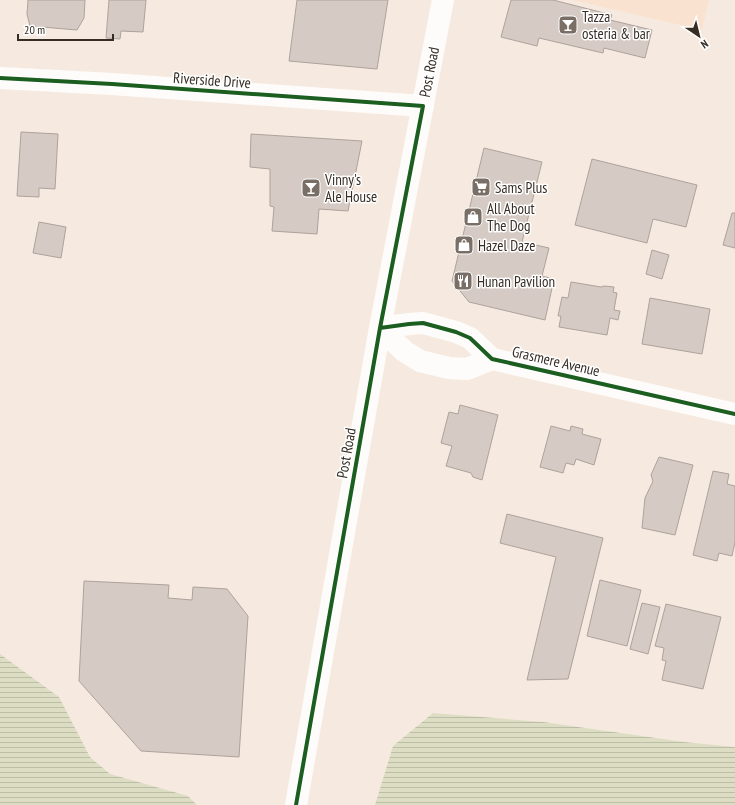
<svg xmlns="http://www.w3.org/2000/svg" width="735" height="805" font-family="'PT Sans Narrow',sans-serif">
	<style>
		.built { fill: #f9e3d0 }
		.water { fill: url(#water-rules) }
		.building { fill: #d6cac4; stroke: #ada29c }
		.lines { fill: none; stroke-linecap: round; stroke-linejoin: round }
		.minor { stroke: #fefcfa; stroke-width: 22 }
		.tertiary { stroke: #fefcfa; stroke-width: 22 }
		.secondary { stroke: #fefcfa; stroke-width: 22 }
		.cycleway-casing { stroke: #fff; stroke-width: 6 }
		.cycleway { stroke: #1b5e20; stroke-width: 4 }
		.labels { text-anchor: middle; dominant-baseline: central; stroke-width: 3; stroke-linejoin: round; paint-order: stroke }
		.poi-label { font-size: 15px; fill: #362d25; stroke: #fff; text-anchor: start }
		.street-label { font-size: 15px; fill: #362d25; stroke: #fff }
	</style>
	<defs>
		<pattern id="water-rules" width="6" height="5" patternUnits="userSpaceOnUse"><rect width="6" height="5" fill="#dcddc3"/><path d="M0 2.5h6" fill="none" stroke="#bdbea7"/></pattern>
	</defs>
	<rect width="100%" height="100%" fill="#f6eae0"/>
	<!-- built -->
	<path class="built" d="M 572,0 L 709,0 L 702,30 Z"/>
	<!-- water -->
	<path class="water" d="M 0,654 L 59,697 L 90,757 L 110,774 L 188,796 L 197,805 L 0,805 Z
		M 433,713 L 543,722 L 684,742 L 735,747 L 735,805 L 375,805 L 393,746 Z"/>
	<!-- building -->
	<path class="building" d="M 28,0 L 85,0 L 84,18 L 77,30 L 30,26 L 27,14 Z
		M 109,0 L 146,0 L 143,32 L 121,31 L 120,39 L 106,38 Z
		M 297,0 L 388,0 L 377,69 L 289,61 Z
		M 511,0 L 553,0 L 612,15 L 610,20 L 652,30 L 645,58 L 604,48 L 603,53 L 539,38 L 537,46 L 501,37 Z
		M 21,132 L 58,134 L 55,189 L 39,188 L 39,197 L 17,196 Z
		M 251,134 L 362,141 L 348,211 L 319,209 L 317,234 L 272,231 L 274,207 L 270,206 L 270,169 L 250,167 Z
		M 484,148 L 542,162 L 522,242 L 549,248 L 542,276 L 554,279 L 545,320 L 469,302 L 452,281 Z
		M 592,159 L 697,185 L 686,227 L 653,219 L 647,243 L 575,225 Z
		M 732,213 L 735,213 L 735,248 L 723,245 Z
		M 39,222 L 66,227 L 61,258 L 33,253 Z
		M 652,250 L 669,255 L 662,279 L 646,274 Z
		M 571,282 L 601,287 L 604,286 L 614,287 L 613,292 L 617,293 L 614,310 L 620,311 L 618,320 L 610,318 L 607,335 L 559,327 L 561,316 L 558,316 L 562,297 L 568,298 Z
		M 650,298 L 710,309 L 702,354 L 642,344 Z
		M 460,405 L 498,415 L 482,480 L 473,477 L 471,473 L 446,466 L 452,446 L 441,443 L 449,412 L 458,414 Z
		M 551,426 L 570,431 L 571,426 L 583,429 L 582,434 L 601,439 L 594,465 L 576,459 L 574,465 L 566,463 L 563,473 L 540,467 Z
		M 659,457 L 693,465 L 675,535 L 642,528 L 645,498 L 653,481 L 651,475 Z
		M 713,471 L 729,474 L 727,484 L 735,486 L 735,542 L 732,556 L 719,553 L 717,561 L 693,555 Z
		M 507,514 L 603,538 L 568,679 L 527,680 L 556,557 L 500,543 Z
		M 600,580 L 641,590 L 627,646 L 587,636 Z
		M 84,581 L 169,585 L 168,598 L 192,600 L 193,587 L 227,589 L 248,616 L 239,757 L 141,751 L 79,681 Z
		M 642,603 L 660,607 L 648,654 L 630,649 Z
		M 666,604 L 721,617 L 703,689 L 662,680 L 666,661 L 662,660 L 664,648 L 655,646 Z"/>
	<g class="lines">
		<!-- minor -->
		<path class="minor" d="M 0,78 L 112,84 L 423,106"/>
		<!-- tertiary -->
		<path class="tertiary" d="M 380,328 L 409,324 L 423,323 L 456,332 L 470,338 L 492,359 L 735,414
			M 380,328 L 404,351 L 420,361 L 449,368 L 467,369 L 492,359"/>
		<!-- secondary -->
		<path class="secondary" d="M 296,805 L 380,328 L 443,0"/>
		<!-- cycleway casing -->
		<g class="cycleway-casing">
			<path id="cycleway" d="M 0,78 L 112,84 L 423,106 L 380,328 L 296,805
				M 380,328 L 409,324 L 423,323 L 456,332 L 470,338 L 492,359 L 735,414"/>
		</g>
		<!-- cycleway -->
		<use href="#cycleway" class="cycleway"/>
	</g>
	<!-- icons -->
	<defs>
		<g id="bar-square" transform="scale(1)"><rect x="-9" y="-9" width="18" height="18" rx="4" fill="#796f66" stroke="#fff"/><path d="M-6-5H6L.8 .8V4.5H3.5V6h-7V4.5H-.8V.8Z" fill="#fff"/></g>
		<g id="supermarket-square" transform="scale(1)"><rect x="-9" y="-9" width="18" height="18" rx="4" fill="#796f66" stroke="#fff"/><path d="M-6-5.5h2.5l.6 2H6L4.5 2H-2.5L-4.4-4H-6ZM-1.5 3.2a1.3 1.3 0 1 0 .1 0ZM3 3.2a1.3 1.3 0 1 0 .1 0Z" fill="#fff"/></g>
		<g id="shop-square" transform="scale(1)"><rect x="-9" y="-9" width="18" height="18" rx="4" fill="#796f66" stroke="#fff"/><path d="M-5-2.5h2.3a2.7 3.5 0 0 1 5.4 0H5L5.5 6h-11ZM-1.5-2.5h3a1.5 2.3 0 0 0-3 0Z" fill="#fff"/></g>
		<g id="restaurant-square" transform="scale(1)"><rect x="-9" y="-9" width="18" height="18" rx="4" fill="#796f66" stroke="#fff"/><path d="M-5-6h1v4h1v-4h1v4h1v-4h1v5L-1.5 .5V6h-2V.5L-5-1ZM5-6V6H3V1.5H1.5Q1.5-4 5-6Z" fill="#fff"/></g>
	</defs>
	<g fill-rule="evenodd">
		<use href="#bar-square" x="568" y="25"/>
		<use href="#supermarket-square" x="481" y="187"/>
		<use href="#bar-square" x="311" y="188"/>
		<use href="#shop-square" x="473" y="217"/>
		<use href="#shop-square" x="464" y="245"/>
		<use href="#restaurant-square" x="463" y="281"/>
	</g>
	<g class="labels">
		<!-- poi labels -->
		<g class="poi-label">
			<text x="582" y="16">Tazza<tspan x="582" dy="17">osteria &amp; bar</tspan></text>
			<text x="325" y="179">Vinny's<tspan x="325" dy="17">Ale House</tspan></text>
			<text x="495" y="187">Sams Plus</text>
			<text x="487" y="208">All About<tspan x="487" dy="17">The Dog</tspan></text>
			<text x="478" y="245">Hazel Daze</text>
			<text x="477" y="281">Hunan Pavilion</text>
		</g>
		<!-- street labels -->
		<g class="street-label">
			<text transform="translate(429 72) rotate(-79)">Post Road</text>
			<text transform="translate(212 80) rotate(4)">Riverside Drive</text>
			<text transform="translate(556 361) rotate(13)">Grasmere Avenue</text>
			<text transform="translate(346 453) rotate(-80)">Post Road</text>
		</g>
	</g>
	<!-- north arrow -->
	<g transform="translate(699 36) rotate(145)" stroke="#ffffff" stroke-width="3" paint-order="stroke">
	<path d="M0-3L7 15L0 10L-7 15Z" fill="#362d25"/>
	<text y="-6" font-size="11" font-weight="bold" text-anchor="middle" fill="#362d25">N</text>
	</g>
	<!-- scale -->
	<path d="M18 34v6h95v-6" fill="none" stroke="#362d25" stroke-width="2"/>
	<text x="24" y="34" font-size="12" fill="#362d25" stroke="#ffffff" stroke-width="3" paint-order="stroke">20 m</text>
</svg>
